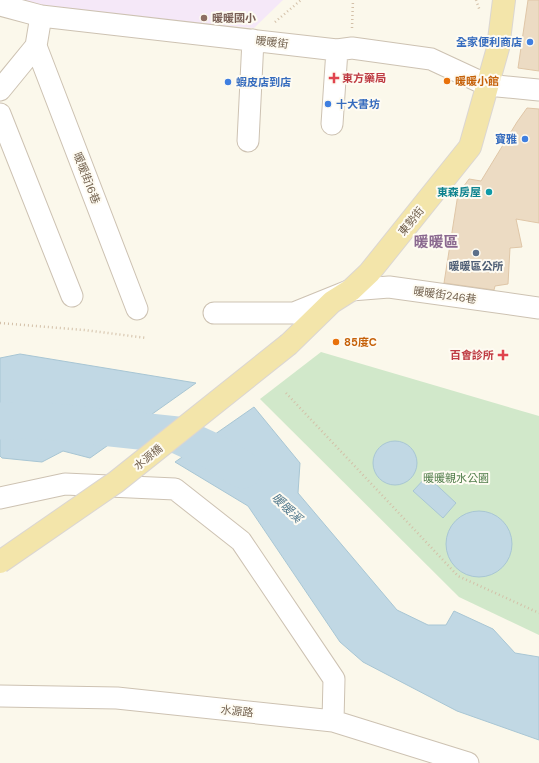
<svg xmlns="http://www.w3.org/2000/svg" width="539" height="763" font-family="'DM Sans','Noto Sans TC',sans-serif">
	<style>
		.education { fill: #f5e8f8 }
		.green { fill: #d1e8ca }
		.water { fill: #c1d8e4; stroke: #a8c6d4 }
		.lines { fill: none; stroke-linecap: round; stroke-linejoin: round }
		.river { stroke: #c1d8e4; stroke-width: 37 }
		.building { fill: #ecdbc3; stroke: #dfc6a7 }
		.minor-casing { stroke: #cdc2b2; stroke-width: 23 }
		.major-casing { stroke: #dbd6d2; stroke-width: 24 }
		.path { stroke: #d3c0a8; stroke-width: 2.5; stroke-dasharray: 1 3; stroke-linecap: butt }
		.minor { stroke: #fff; stroke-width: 21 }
		.major { stroke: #f3e5aa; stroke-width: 22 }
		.major-bridge-casing { stroke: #dbd6d2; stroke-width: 24; stroke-linecap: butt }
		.major-bridge { stroke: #f3e5aa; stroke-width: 22 }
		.education-dot { fill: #8d6e63; stroke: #fefbf2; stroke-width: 1.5 }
		.shop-dot { fill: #3f7fe0; stroke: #fefbf2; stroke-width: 1.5 }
		.health-dot { fill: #e0444e; stroke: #fefbf2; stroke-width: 1.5 }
		.food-dot { fill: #e8710a; stroke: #fefbf2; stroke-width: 1.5 }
		.culture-dot { fill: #0f9aa8; stroke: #fefbf2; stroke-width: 1.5 }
		.service-dot { fill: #5c6f8a; stroke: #fefbf2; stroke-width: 1.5 }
		.labels { text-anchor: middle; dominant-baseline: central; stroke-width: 4; stroke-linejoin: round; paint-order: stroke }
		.education-label { font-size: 11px; font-weight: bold; fill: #785e54; stroke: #fefbf2; text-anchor: start }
		.street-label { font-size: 11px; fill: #746350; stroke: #fefbf2 }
		.shop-label { font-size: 11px; font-weight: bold; fill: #366cbe; stroke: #fefbf2; text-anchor: end }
		.health-label { font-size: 11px; font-weight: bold; fill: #be3a42; stroke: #fefbf2; text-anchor: start }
		.food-label { font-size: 11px; font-weight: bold; fill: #c56008; stroke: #fefbf2; text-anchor: start }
		.culture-label { font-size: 11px; font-weight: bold; fill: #0d838f; stroke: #fefbf2; text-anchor: end }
		.service-label { font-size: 11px; font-weight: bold; fill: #4e5e75; stroke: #fefbf2 }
		.park-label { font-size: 11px; fill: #527e4c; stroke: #fefbf2 }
		.water-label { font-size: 12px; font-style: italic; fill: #4f778c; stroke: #fefbf2 }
		.district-label { font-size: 15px; font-weight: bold; fill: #8a688f; stroke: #fefbf2 }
	</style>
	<rect width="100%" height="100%" fill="#fbf8eb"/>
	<!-- education -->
	<path class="education" d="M 18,0 L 283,0 L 254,28 L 34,8 Z"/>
	<!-- green -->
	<path class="green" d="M 321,352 L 539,416 L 539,635 L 459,597 L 260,399 Z"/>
	<!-- water -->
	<path class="water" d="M 20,354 L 196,383 L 90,458 L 63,451 L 42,462 L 2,458 L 0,456 L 0,358 Z
		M 254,407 L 300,463 L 298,493 L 397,610 L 428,625 L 446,625 L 454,611 L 493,629 L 515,653 L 539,657 L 539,740 L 457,711 L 363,662 L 340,642 L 248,506 L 175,462 Z
		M373 463a22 22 0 1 1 44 0a22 22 0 1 1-44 0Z
		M 427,476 L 456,503 L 443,518 L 413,491 Z
		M446 544a33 33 0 1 1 66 0a33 33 0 1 1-66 0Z"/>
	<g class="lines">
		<!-- river -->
		<path class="river" d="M 0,421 L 36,420 L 177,435 L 214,452 L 243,470"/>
	</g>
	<!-- building -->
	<path class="building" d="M 528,0 L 539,0 L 539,71 L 518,68 Z
		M 527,108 L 539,109 L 539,223 L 516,219 L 522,247 L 510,248 L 508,284 L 495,286 L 494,290 L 444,283 L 458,194 L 469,179 L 481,181 L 517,122 Z"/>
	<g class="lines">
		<!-- minor casing -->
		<g class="minor-casing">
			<path id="minor" d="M 0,5 L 41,16 L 337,50 L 352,48 L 431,59 L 487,85 L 539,90
				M 36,46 L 137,309
				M 0,90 L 36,46 L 41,16
				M 0,114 L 72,296
				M 332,124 L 337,50
				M 248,141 L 253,40
				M 214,313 L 294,313 L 351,290 L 389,287 L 539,308
				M 0,498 L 65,484 L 175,489 L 241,541 L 334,679 L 333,721
				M 0,696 L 117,698 L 333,721 L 468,763"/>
		</g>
		<!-- major casing -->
		<g class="major-casing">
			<path id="major" d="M 289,344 L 332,302 L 351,290 L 369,273 L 470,147 L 498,48 L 504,0"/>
		</g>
		<!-- path -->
		<path class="path" d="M 476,0 L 480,11
			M 275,22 L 301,0
			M 352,28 L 353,0
			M 0,323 L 84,330 L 147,338
			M 286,393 L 458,576 L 539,613"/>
		<!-- minor -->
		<use href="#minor" class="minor"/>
		<!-- major -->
		<use href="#major" class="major"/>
		<!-- major-bridge casing -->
		<g class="major-bridge-casing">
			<path id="major-bridge" d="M 0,562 L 116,482 L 289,344"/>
		</g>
		<!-- major-bridge -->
		<use href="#major-bridge" class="major-bridge"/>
	</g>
	<!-- markers -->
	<circle class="education-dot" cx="204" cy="18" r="4"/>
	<g class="shop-dot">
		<circle cx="530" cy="42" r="4"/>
		<circle cx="228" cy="82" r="4"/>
		<circle cx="328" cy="104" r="4"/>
		<circle cx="525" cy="139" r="4"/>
	</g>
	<g class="health-dot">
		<path d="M332 72h4v4h4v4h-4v4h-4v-4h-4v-4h4z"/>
		<path d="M501 349h4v4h4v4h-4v4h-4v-4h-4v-4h4z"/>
	</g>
	<g class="food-dot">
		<circle cx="447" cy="81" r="4"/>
		<circle cx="336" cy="342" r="4"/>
	</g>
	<circle class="culture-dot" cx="489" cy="192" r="4"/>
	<circle class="service-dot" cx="476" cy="253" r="4"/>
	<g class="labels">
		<!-- education labels -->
		<g class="education-label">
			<text x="212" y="18">暖暖國小</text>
		</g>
		<!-- street labels -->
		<g class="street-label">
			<text transform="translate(272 42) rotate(7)">暖暖街</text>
			<text transform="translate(87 178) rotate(69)">暖暖街16巷</text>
			<text transform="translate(411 221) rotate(-51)">東勢街</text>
			<text transform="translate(445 295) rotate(8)">暖暖街246巷</text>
			<text transform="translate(148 457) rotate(-39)">水源橋</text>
			<text transform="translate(237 711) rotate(6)">水源路</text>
		</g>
		<!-- shop labels -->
		<g class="shop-label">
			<text x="522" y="42">全家便利商店</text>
			<text x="236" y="82" text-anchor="start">蝦皮店到店</text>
			<text x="336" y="104" text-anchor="start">十大書坊</text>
			<text x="517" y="139">寶雅</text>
		</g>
		<!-- health labels -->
		<g class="health-label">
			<text x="342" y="78">東方藥局</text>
			<text x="494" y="355" text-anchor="end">百會診所</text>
		</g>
		<!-- food labels -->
		<g class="food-label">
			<text x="455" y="81">暖暖小館</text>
			<text x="344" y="342">85度C</text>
		</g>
		<!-- culture labels -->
		<g class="culture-label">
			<text x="481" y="192">東森房屋</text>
		</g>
		<!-- service labels -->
		<g class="service-label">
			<text x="476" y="266">暖暖區公所</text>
		</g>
		<!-- park labels -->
		<g class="park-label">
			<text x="456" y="478">暖暖親水公園</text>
		</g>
		<!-- water labels -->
		<g class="water-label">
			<text transform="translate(287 508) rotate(44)">暖暖溪</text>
		</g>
		<!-- district labels -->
		<g class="district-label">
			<text x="436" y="242">暖暖區</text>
		</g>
	</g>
</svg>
